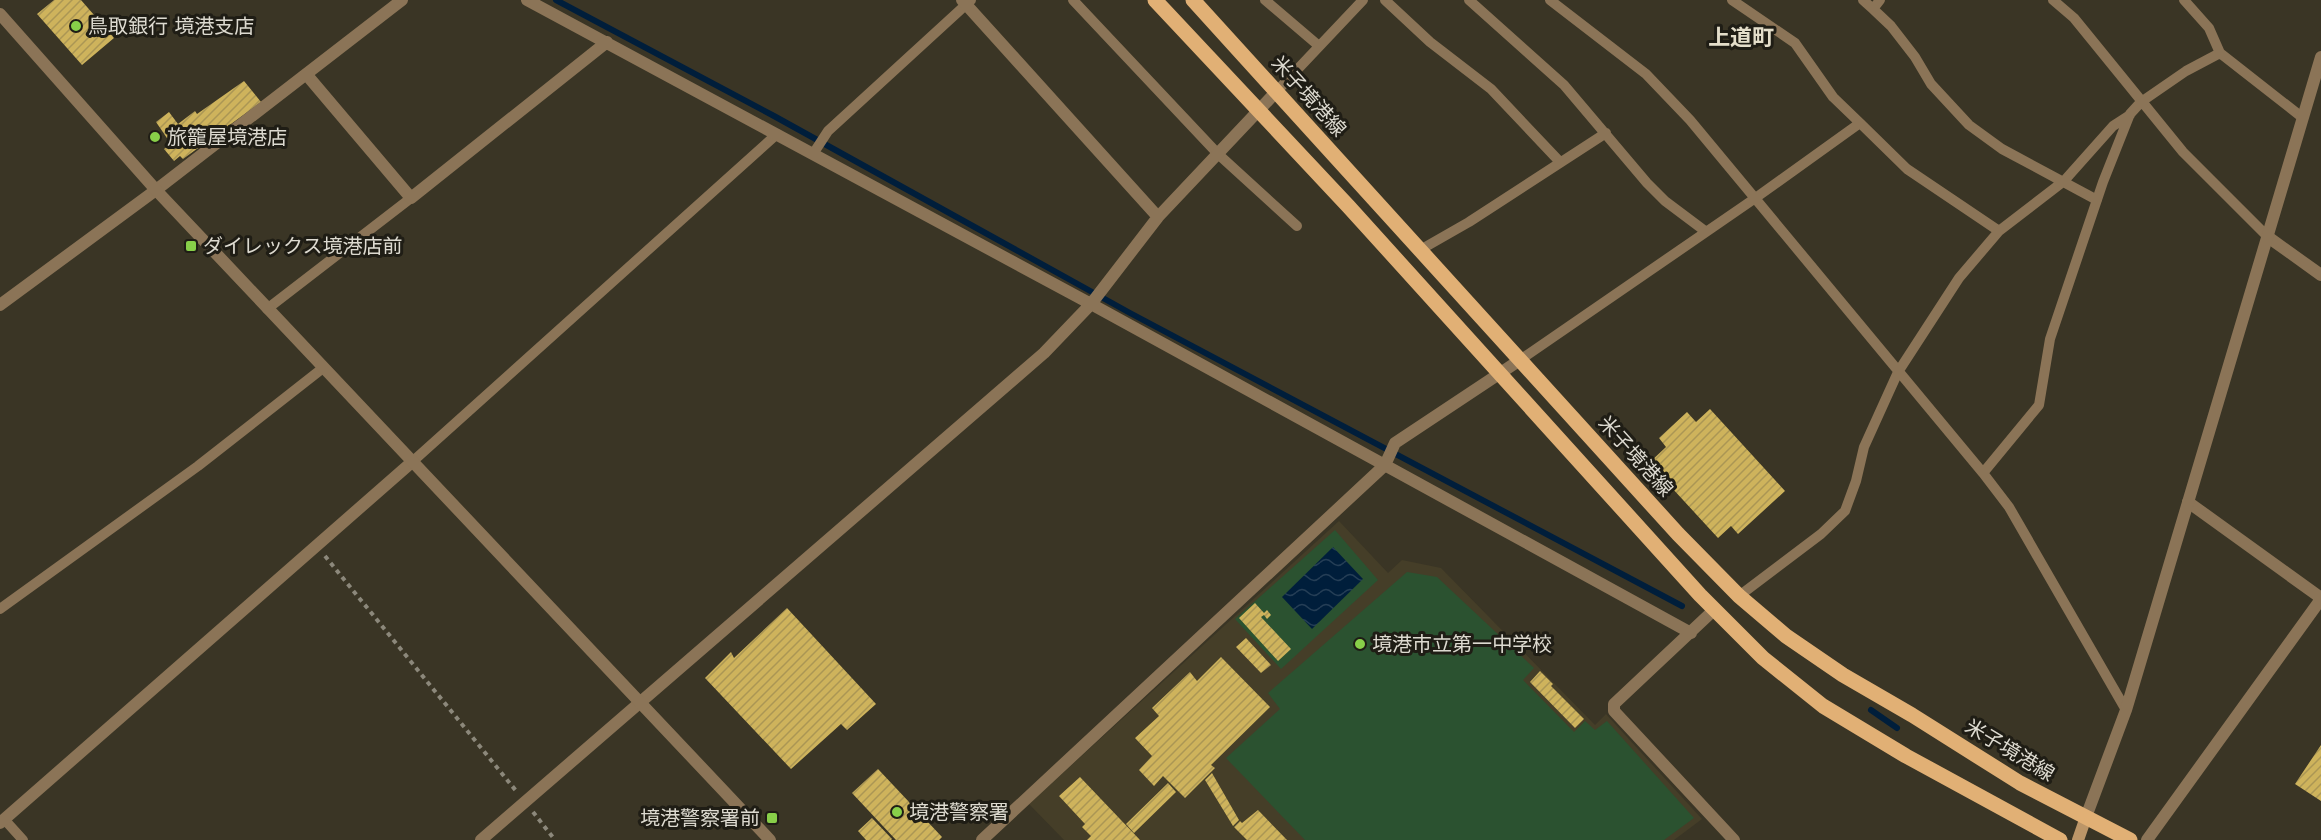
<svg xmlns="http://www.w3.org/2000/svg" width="2321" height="840" font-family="'DejaVu Sans','Noto Sans JP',sans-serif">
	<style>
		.built { fill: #453e28 }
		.pitch { fill: #2b5230 }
		.water { fill: url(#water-waves) }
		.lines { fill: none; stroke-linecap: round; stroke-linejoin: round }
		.stream { stroke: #001e3b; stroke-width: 6 }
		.building { fill: url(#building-hatch) }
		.path { stroke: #8c887b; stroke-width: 4; stroke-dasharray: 4.5 4.5; stroke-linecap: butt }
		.service { stroke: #8b7457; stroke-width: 10 }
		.minor { stroke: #8b7457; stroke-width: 12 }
		.tertiary { stroke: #8b7457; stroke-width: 12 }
		.secondary { stroke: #bc9668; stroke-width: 12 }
		.primary { stroke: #e1b075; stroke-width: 15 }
		.poi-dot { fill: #88cf49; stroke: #1f1d15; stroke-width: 2 }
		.labels { text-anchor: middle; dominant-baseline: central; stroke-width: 6; stroke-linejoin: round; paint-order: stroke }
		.poi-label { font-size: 20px; fill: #dddad0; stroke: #1f1d15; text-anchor: start }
		.street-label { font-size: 20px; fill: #dddad0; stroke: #1f1d15 }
		.quarter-label { font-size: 22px; font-weight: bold; fill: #e4deca; stroke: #1f1d15 }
	</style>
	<defs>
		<pattern id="water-waves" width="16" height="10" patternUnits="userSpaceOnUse" patternTransform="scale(1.5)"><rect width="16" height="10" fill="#001e3b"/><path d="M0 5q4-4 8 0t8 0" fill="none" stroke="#253e56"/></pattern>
		<pattern id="building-hatch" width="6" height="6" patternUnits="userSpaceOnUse" patternTransform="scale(1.5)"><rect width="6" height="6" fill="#ceb35c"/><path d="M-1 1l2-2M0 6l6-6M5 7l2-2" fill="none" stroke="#ab9654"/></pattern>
	</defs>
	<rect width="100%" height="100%" fill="#3a3525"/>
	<!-- built -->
	<path class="built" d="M 1339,521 L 1388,573 L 1402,560 L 1441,568 L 1595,725 L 1606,714 L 1702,819 L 1674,840 L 1064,840 L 1029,804 Z"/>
	<!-- pitch -->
	<path class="pitch" d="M 1335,530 L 1378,580 L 1281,669 L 1235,619 Z
		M 1407,572 L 1437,577 L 1534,668 L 1523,680 L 1574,732 L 1585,721 L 1595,730 L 1607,721 L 1694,818 L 1664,840 L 1305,840 L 1226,758 L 1280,709 L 1268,693 Z"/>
	<!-- water -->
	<path class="water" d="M 1333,547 L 1363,579 L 1312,629 L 1282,597 Z"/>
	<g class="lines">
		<!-- stream -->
		<path class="stream" d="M 556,0 L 774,116 L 1130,313 L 1682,606
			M 1871,710 L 1897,728"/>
	</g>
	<!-- building -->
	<path class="building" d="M 54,0 L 81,0 L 114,38 L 82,65 L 37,14 Z
		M 244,81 L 261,102 L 183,159 L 180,156 L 174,161 L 164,149 L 171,144 L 156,122 L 169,112 L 178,124 L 195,111 L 197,114 Z
		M 1710,409 L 1785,491 L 1738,534 L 1731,526 L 1718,538 L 1649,463 L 1666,447 L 1659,438 L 1687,412 L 1696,422 Z
		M 1255,603 L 1264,613 L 1267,610 L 1271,615 L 1267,619 L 1264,615 L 1261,617 L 1291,649 L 1278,661 L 1239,618 Z
		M 787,608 L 876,704 L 847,730 L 841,724 L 791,769 L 705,678 L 731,652 L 734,658 Z
		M 1246,638 L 1271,665 L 1261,673 L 1236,647 Z
		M 1221,657 L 1270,707 L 1211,765 L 1215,768 L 1185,798 L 1163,776 L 1154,786 L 1139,770 L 1152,756 L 1135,738 L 1159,716 L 1152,708 L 1190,672 L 1197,681 Z
		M 1540,671 L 1553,684 L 1551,686 L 1584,719 L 1575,728 L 1530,682 Z
		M 2321,745 L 2321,801 L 2295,784 Z
		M 878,769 L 942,837 L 939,840 L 896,840 L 852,793 Z
		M 1212,773 L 1239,820 L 1233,826 L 1205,780 Z
		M 1080,777 L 1140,840 L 1087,840 L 1091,836 L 1082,827 L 1085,824 L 1059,796 Z
		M 1168,783 L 1176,792 L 1134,833 L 1126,824 Z
		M 1258,810 L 1287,840 L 1247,840 L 1234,827 L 1240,821 L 1242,823 Z
		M 872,818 L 892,839 L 891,840 L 866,840 L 858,831 Z"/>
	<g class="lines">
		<!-- path -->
		<path class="path" d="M 325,556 L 517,792
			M 533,812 L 555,840"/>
		<!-- service -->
		<path class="service" d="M 1073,0 L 1218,154 L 1297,226
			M 1265,0 L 1319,46
			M 1385,0 L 1430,42 L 1491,89 L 1560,162
			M 1469,0 L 1564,85 L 1647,183 L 1665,201 L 1705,231
			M 1550,0 L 1646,74 L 1690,120 L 1983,473
			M 1732,0 L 1795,43 L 1833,97 L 1860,123
			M 1863,0 L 1873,9
			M 1880,0 L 1873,9 L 1891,26 L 1915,57 L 1931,84 L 1969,125 L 2002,149 L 2097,200
			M 2053,0 L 2074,18 L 2183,152 L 2268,237
			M 2184,0 L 2209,28 L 2220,53
			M 1277,91 L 1363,0
			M 813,154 L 828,131 L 971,0
			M 1420,250 L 1469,222 L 1606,133
			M 267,309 L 411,198
			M 1520,360 L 1754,199 L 1860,123 L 1907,169 L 1999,231 L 2064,181 L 2113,126 L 2130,115
			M 412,462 L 777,134
			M 1739,596 L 1821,534 L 1845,511 L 1856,481 L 1864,447 L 1898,372 L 1959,278 L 1999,231
			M 0,609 L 198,466 L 323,368
			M 2126,710 L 2009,507 L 1983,473 L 2039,405 L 2050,339 L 2103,182 L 2130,114 L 2141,102 L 2186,71 L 2220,53 L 2303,118
			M 4,819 L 23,840"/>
		<!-- minor -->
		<path class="minor" d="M 527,0 L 1091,304 L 1691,633
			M 962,0 L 1158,217
			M 306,74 L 411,198 L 607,42
			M 2268,237 L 2321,275
			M 0,305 L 156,190 L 402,0
			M 2188,502 L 2321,598
			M 1715,609 L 1614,704 L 1614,711 L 1734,840
			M 0,823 L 412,462
			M 481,840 L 1044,353 L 1091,304 L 1158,217 L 1277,91
			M 982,840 L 1385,465 L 1395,443 L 1520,360
			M 2147,840 L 2321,599"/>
		<!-- tertiary -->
		<path class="tertiary" d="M 0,14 L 156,190 L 770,840
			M 2086,817 L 2126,710 L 2321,57"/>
		<!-- secondary -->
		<path class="secondary" d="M 2078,840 L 2086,817"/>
		<!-- primary -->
		<path class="primary" d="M 1155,0 L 1349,207 L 1700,595 L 1763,658 L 1823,706 L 1906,756 L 2060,840
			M 1193,0 L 1678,534 L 1739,596 L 1786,636 L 1843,675 L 1912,715 L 2020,783 L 2130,840"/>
	</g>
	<!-- markers -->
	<g class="poi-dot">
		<circle cx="76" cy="26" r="6"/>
		<circle cx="155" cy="137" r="6"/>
		<rect x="185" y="240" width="12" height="12" rx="3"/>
		<circle cx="1360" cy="644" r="6"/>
		<circle cx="897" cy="812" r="6"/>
		<rect x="766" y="812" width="12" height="12" rx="3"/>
	</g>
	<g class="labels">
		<!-- poi labels -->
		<g class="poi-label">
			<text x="88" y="26">鳥取銀行 境港支店</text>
			<text x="167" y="137">旅籠屋境港店</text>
			<text x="203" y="246">ダイレックス境港店前</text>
			<text x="1372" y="644">境港市立第一中学校</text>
			<text x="909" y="812">境港警察署</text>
			<text x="760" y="818" text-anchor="end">境港警察署前</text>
		</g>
		<!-- street labels -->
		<g class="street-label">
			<text transform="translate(1309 96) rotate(48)">米子境港線</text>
			<text transform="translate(1636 456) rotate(48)">米子境港線</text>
			<text transform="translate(2010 750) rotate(31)">米子境港線</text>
		</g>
		<!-- quarter labels -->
		<g class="quarter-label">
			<text x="1741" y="37">上道町</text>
		</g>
	</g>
</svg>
